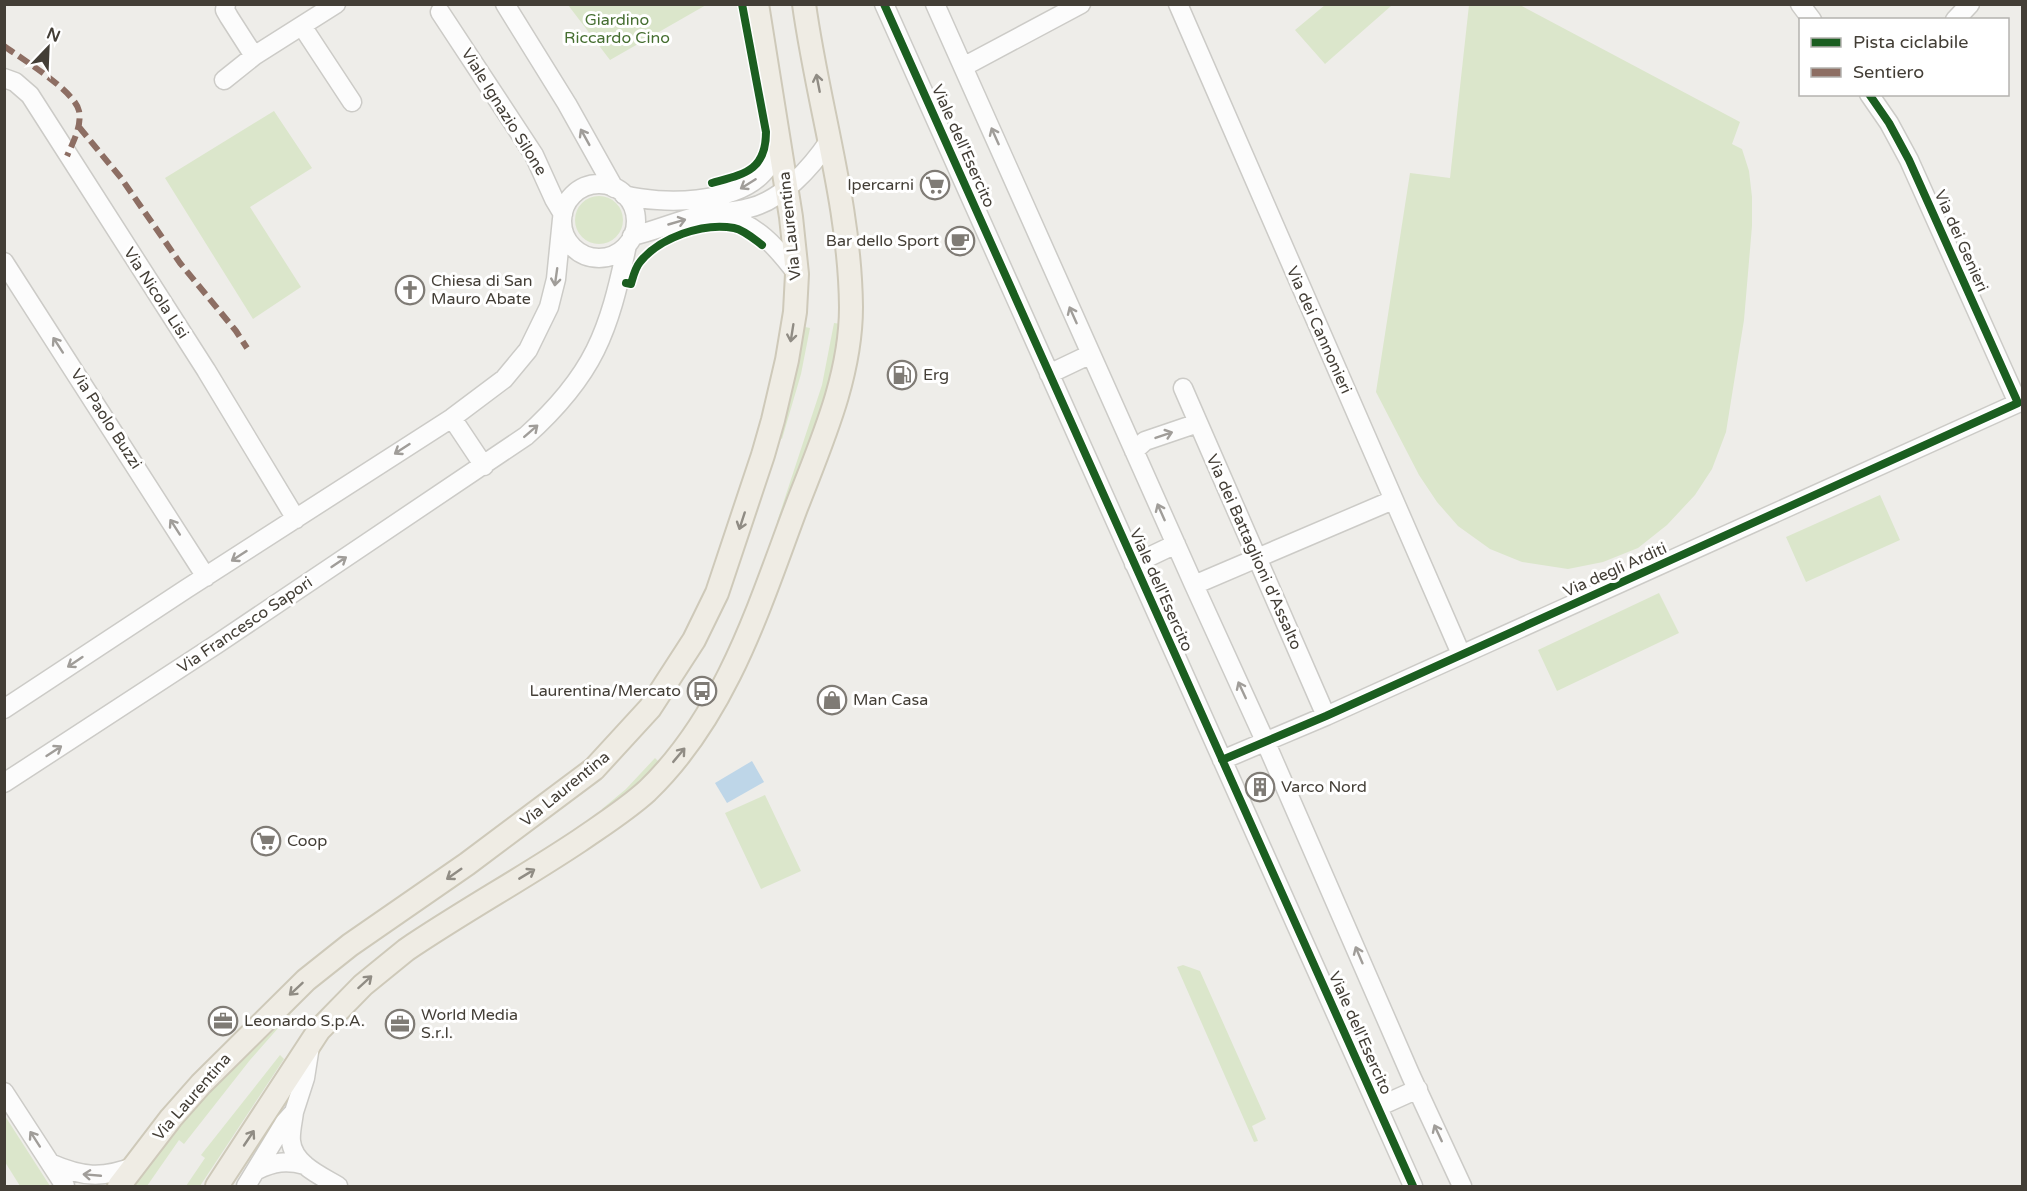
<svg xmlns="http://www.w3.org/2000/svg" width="2027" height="1191" font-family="'Varela Round',sans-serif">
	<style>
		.green { fill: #dbe6cb }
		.water { fill: #bed6e8 }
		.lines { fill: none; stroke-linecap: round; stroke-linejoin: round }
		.minor-casing { stroke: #cccbc7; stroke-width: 21 }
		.major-casing { stroke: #cec9b9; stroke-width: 26 }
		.minor { stroke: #fcfcfc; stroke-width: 18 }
		.major { stroke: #efece4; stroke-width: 22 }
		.quiet { stroke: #8d6e63; stroke-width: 6; stroke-dasharray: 12 6; stroke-linecap: butt }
		.cycleway-casing { stroke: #fff; stroke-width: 11 }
		.cycleway { stroke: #1b5e20; stroke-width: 8 }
		.oneway { stroke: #908c84 }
		.oneway2 { stroke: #a09d99 }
		.labels { text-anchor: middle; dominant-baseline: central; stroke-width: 6; stroke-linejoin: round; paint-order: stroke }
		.park-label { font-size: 16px; fill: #456e30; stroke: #fff }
		.street-label { font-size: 16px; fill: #433e36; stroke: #fff }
		.poi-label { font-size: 16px; fill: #433e36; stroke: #fff; text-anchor: start }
	</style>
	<rect width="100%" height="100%" fill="#eeede9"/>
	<!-- green -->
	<path class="green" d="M 568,5 L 706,5 L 610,60 Z
		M 1390,5 L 1391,6 L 1325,64 L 1295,30 L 1325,5 Z
		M 1469,5 L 1520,5 L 1740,122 L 1732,144 L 1742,149 L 1749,171 L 1752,197 L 1752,226 L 1744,320 L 1726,432 L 1712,469 L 1695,495 L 1667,525 L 1638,548 L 1603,562 L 1568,569 L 1522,562 L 1490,549 L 1458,526 L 1437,502 L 1419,475 L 1376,392 L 1410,173 L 1450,178 Z
		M 274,111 L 312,168 L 250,207 L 301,287 L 253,319 L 165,178 Z
		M575 220a24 24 0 1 1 48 0a24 24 0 1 1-48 0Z
		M 834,323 L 841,324 L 828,388 L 779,523 L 777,522 L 822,385 Z
		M 805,327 L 810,328 L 801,374 L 782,439 L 780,438 L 794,381 Z
		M 1880,495 L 1900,540 L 1806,582 L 1786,537 Z
		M 1659,593 L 1679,633 L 1557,691 L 1538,650 Z
		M 655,758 L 659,762 L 629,792 L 603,812 L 602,809 L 626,789 Z
		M 765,795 L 801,871 L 761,889 L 725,813 Z
		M 1183,965 L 1200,971 L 1266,1119 L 1252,1126 L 1258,1141 L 1254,1142 L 1177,967 Z
		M 300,999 L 302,1001 L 250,1060 L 184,1144 L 179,1140 L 147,1186 L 132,1186 L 207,1093 Z
		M 280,1055 L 284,1059 L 200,1186 L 186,1186 L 205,1158 L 201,1155 Z
		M 4,1116 L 5,1116 L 50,1186 L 20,1186 L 5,1162 Z"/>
	<!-- water -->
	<path class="water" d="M 752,761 L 764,782 L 727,803 L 715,783 Z"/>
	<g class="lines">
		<!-- minor casing -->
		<g class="minor-casing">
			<path id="minor" d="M 226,4 L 225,10 L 229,17 L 254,56
				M 505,4 L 567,104 L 614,188
				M 884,4 L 1413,1186
				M 935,4 L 1194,585 L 1266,743 L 1411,1076 L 1462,1186
				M 1178,4 L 1461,654
				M 1800,4 L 1812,20
				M 440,12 L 534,155 L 554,199 L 563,214
				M 1955,20 L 1970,4
				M 302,26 L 352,102
				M 963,67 L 1081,4
				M 4,78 L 15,82 L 30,95 L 206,370 L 296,519
				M 224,80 L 254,56 L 336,4
				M562 221a37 37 0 1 1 74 0a37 37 0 1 1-74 0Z
				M 624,195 C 662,205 735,204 763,173 C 772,164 775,151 778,139
				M 722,214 C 758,226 775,245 797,274
				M 632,236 C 655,231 676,221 699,216 C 715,212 732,213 749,208 C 782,200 811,168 829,141
				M 4,262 L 206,577
				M 1049,374 L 1091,354
				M 1183,388 L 1326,716
				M 452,418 L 484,466
				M 1134,451 L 1145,441 L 1198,423
				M 1134,564 L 1176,544
				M 1194,585 L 1393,500
				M 4,709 L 186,589 L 452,418 L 504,379 L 528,350 L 549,307 L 556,279 L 562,219
				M 1222,760 L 1326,716 L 2018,403 L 1909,160 L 1889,123 L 1869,94
				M 4,783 L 217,644 L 526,436 C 594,375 609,332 627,245
				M 4,1092 L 65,1186
				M 1378,1107 L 1418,1089
				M 294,1112 C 293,1121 290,1132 291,1141 C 293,1164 321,1176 338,1186
				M 50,1163 C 82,1177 102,1179 135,1166
				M 257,1170 C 274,1162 286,1160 305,1165
				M 246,1186 L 285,1122 L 294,1112 L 305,1078 L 310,1046"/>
		</g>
		<!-- major casing -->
		<g class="major-casing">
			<path id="major" d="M 119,1186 L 171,1118 L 201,1084 L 306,980 L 350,945 L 467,864 L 594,769 L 650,708 L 694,640 L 717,593 L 763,455 L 773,420 L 787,360 L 795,312 L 797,274 L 791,217 L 757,4
				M 217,1186 L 319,1030 L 363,985 L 406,950 C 462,912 522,879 579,841 C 602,825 626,810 647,791 C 726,715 759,607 796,508 C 821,443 851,377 851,307 C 850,204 818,106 804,4"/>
		</g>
		<!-- minor -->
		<use href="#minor" class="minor"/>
		<!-- major -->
		<use href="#major" class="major"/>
		<!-- quiet -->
		<path class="quiet" d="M 4,46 C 22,59 75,91 79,111 C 82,126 73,142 67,156
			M 79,127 L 121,178 L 180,263 L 236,331 L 247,348"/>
		<!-- cycleway casing -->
		<g class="cycleway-casing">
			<path id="cycleway" d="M 884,4 L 1413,1186
				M 712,183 C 744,174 766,171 766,132 L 742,4
				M 626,283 L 631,284 C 633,277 635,268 640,262 C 659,238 703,222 734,228 C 744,230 754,239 762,245
				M 1222,760 L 1326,716 L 2018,403 L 1909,160 L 1889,123 L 1869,94"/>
		</g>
		<!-- cycleway -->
		<use href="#cycleway" class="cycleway"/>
	</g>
	<!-- one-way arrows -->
	<defs><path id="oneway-shaft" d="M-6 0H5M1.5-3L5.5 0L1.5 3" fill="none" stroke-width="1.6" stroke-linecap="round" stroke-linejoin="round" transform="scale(1.5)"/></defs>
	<g class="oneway">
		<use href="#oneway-shaft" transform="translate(818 83) rotate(-101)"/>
		<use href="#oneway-shaft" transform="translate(792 333) rotate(99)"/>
		<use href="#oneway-shaft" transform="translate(742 521) rotate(108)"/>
		<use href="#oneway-shaft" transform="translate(679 755) rotate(-50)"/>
		<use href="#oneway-shaft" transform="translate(454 874) rotate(145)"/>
		<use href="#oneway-shaft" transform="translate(527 874) rotate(-31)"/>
		<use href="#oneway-shaft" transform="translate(365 982) rotate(-42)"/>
		<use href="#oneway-shaft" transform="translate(296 989) rotate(137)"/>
		<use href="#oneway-shaft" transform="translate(249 1138) rotate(-56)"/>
	</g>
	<g class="oneway2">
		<use href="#oneway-shaft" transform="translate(995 136) rotate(-114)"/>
		<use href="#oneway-shaft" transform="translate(585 137) rotate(-119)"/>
		<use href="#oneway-shaft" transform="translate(748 184) rotate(148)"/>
		<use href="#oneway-shaft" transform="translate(677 222) rotate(-16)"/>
		<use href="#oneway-shaft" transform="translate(556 277) rotate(98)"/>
		<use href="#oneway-shaft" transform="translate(1073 315) rotate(-114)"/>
		<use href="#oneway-shaft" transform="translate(58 345) rotate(-123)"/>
		<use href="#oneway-shaft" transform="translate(531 431) rotate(-41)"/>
		<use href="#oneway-shaft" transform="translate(1164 435) rotate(-19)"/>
		<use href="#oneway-shaft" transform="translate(402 449) rotate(147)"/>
		<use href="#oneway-shaft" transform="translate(1161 512) rotate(-114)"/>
		<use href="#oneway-shaft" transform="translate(175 527) rotate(-123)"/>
		<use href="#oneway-shaft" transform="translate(239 556) rotate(147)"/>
		<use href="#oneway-shaft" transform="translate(339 562) rotate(-34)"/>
		<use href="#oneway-shaft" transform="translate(75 662) rotate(146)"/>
		<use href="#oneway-shaft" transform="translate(1242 690) rotate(-115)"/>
		<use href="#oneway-shaft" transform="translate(54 751) rotate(-33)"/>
		<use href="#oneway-shaft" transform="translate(1359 955) rotate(-113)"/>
		<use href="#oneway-shaft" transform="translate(1438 1133) rotate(-115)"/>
		<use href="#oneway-shaft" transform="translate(35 1139) rotate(-123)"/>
		<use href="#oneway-shaft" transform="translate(92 1175) rotate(-175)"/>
	</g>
	<!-- icons -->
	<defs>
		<g id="supermarket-ring" transform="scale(1.5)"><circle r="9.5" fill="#fff" stroke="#7f7b75" stroke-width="1.5"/><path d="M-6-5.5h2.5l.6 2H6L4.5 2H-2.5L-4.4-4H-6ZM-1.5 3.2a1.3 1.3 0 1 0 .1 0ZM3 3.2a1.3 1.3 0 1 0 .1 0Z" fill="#7f7b75"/></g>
		<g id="cafe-ring" transform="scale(1.5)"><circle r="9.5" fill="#fff" stroke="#7f7b75" stroke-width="1.5"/><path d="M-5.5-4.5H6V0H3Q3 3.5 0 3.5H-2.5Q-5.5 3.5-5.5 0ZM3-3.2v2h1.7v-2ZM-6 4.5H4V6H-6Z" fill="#7f7b75"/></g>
		<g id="church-ring" transform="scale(1.5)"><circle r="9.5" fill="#fff" stroke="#7f7b75" stroke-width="1.5"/><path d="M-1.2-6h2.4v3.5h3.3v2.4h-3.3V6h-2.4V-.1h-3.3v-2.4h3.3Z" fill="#7f7b75"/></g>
		<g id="fuel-ring" transform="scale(1.5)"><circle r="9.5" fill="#fff" stroke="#7f7b75" stroke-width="1.5"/><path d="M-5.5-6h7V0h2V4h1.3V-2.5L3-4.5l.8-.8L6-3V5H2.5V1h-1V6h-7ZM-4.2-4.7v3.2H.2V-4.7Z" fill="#7f7b75"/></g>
		<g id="bus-ring" transform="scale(1.5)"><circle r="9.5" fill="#fff" stroke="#7f7b75" stroke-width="1.5"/><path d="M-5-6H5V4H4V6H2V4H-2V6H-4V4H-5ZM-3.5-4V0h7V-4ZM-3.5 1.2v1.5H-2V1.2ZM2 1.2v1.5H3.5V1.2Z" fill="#7f7b75"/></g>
		<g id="shop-ring" transform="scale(1.5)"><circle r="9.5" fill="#fff" stroke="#7f7b75" stroke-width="1.5"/><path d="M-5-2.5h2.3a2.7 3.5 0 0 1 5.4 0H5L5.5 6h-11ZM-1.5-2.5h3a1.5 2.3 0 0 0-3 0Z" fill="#7f7b75"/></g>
		<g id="building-ring" transform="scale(1.5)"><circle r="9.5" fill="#fff" stroke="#7f7b75" stroke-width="1.5"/><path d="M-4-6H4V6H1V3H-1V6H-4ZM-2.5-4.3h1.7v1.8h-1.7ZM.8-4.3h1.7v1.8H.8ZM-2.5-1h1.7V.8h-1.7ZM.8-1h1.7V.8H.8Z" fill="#7f7b75"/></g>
		<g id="office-ring" transform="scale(1.5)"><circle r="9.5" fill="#fff" stroke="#7f7b75" stroke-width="1.5"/><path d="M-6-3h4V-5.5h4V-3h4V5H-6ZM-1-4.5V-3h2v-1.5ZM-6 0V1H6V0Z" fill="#7f7b75"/></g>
	</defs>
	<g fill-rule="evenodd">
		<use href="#supermarket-ring" x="935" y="185"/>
		<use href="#cafe-ring" x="960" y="241"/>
		<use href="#church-ring" x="410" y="290"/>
		<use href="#fuel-ring" x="902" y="375"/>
		<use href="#bus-ring" x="702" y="691"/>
		<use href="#shop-ring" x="832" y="700"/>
		<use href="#building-ring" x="1260" y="787"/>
		<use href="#supermarket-ring" x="266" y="841"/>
		<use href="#office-ring" x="223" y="1021"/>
		<use href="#office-ring" x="400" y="1024"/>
	</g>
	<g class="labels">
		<!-- park labels -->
		<g class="park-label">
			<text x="617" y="20">Giardino<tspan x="617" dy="18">Riccardo Cino</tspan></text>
		</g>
		<!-- street labels -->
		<g class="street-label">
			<text transform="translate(504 112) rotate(58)">Viale Ignazio Silone</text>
			<text transform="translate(963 146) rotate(66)">Viale dell'Esercito</text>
			<text transform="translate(790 226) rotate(-96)">Via Laurentina</text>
			<text transform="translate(1961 241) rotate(66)">Via dei Genieri</text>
			<text transform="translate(156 293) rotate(57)">Via Nicola Lisi</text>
			<text transform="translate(1319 330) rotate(66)">Via dei Cannonieri</text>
			<text transform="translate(106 419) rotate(57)">Via Paolo Buzzi</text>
			<text transform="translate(1254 552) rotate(66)">Via dei Battaglioni d'Assalto</text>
			<text transform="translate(1615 570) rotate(-24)">Via degli Arditi</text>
			<text transform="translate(1161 590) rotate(66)">Viale dell'Esercito</text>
			<text transform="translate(245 625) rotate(-34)">Via Francesco Sapori</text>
			<text transform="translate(565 789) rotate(-39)">Via Laurentina</text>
			<text transform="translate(1360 1033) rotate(66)">Viale dell'Esercito</text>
			<text transform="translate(192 1097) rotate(-49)">Via Laurentina</text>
		</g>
		<!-- poi labels -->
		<g class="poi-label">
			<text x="914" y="185" text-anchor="end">Ipercarni</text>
			<text x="939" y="241" text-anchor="end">Bar dello Sport</text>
			<text x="431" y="281">Chiesa di San<tspan x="431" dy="18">Mauro Abate</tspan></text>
			<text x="923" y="375">Erg</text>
			<text x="681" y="691" text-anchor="end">Laurentina/Mercato</text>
			<text x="853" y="700">Man Casa</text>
			<text x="1281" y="787">Varco Nord</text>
			<text x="287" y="841">Coop</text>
			<text x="421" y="1015">World Media<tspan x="421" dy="18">S.r.l.</tspan></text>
			<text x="244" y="1021">Leonardo S.p.A.</text>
		</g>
	</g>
	<!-- border -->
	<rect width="2027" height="1191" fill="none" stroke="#433e36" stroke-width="12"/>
	<!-- legend -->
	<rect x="1799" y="18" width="210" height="78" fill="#ffffff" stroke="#b4b2af" stroke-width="1.5"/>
	<rect x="1811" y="38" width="30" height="9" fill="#1b5e20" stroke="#b4b2af" stroke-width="1.5"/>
	<text x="1853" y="48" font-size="18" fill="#433e36">Pista ciclabile</text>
	<rect x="1811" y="68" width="30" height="9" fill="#8d6e63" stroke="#b4b2af" stroke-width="1.5"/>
	<text x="1853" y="78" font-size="18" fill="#433e36">Sentiero</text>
	<!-- north arrow -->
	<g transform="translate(48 48) rotate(23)" stroke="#ffffff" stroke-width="4.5" paint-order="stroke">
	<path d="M0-4.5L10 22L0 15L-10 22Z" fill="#433e36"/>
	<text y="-9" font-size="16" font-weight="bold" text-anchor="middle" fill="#433e36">N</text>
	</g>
</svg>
